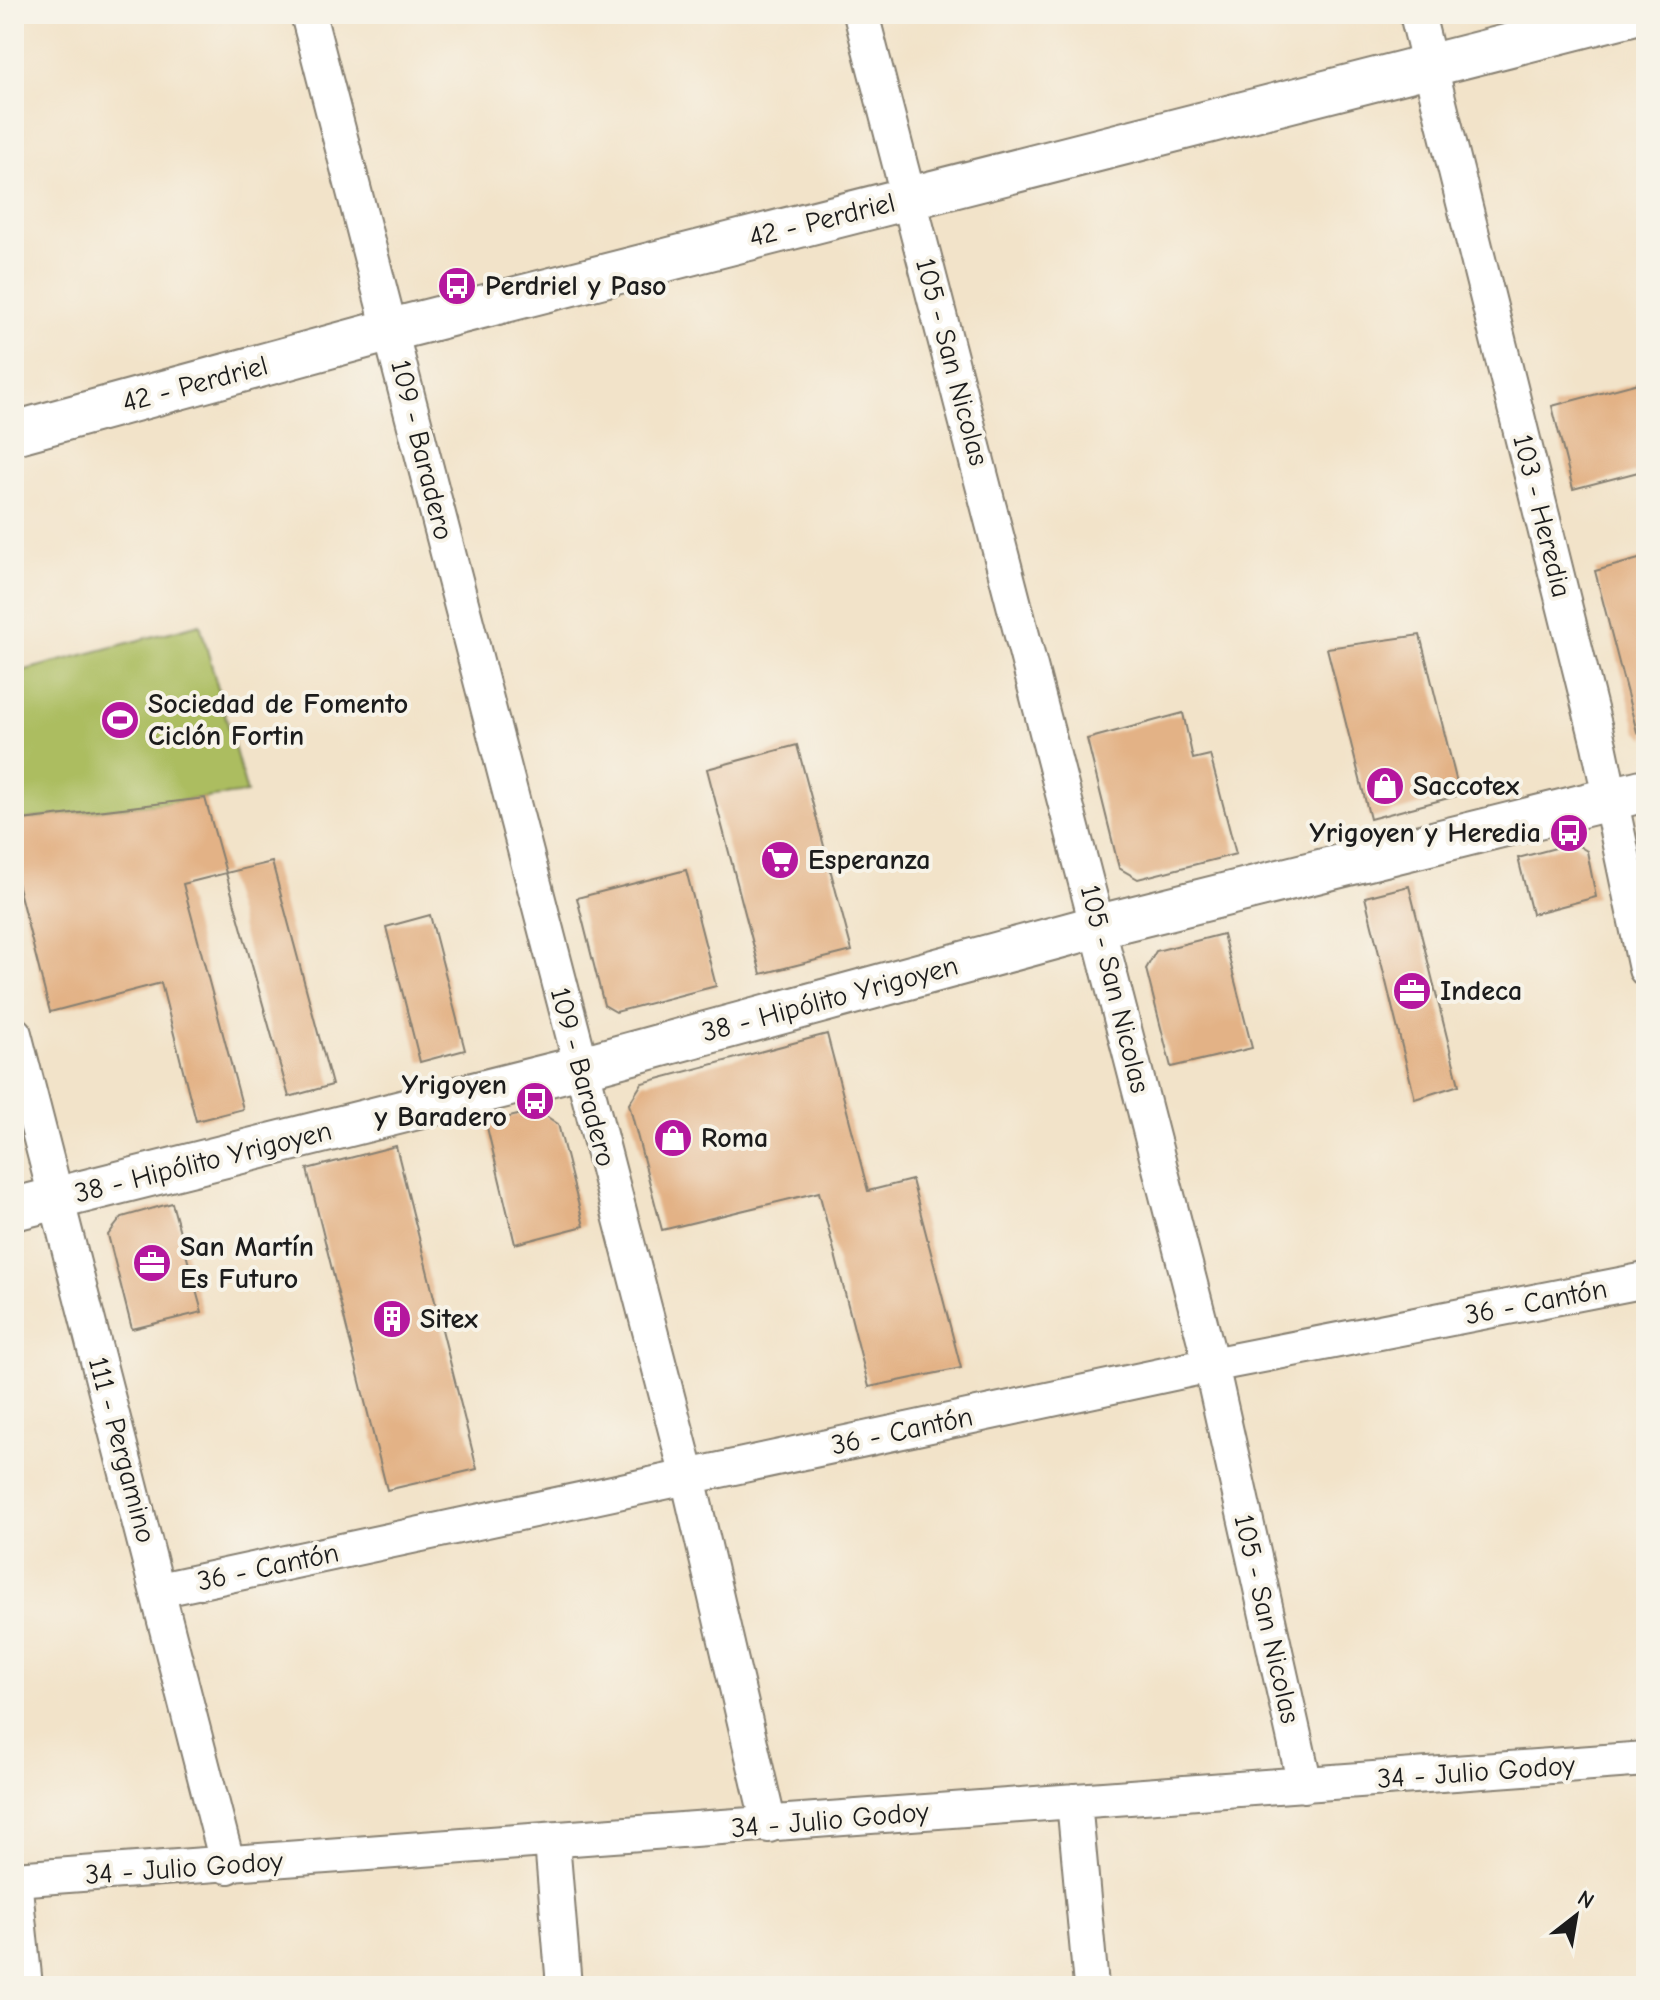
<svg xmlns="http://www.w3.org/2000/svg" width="1660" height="2000" font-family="'Comic Neue',sans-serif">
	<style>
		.green { fill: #acbd60; stroke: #646c3e; stroke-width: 2 }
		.building { fill: #e3b286 }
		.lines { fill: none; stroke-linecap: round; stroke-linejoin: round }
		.minor-casing { stroke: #878072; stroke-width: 38 }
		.tertiary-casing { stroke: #878072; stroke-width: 46 }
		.minor { stroke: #fff; stroke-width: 34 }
		.tertiary { stroke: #fff; stroke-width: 42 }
		.labels { text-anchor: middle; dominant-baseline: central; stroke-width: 8; stroke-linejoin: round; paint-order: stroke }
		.street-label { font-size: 28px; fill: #1c1c1c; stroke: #f7f3e8 }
		.poi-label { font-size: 28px; font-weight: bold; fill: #1c1c1c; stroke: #f7f3e8; text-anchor: start }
	</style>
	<rect width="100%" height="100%" fill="#f7f3e8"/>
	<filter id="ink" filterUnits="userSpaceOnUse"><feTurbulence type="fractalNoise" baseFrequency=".0125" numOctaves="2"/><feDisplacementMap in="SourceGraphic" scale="16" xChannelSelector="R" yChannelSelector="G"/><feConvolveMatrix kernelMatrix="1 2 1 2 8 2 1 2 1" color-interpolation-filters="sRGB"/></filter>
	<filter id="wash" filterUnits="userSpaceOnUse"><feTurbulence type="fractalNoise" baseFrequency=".006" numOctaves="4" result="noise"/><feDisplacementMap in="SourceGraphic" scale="32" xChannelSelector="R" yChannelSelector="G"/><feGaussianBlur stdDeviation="1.8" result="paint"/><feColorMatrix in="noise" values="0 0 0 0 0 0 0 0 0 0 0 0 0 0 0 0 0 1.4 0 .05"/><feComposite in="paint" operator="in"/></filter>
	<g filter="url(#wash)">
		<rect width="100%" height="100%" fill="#f2e3c9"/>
		<!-- green -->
		<path class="green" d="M 200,624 L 247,793 L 14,821 L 14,673 Z"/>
		<g id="blocks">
			<!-- building -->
			<path class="building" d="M 1646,381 L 1646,470 L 1573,489 L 1552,406 Z
				M 1646,557 L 1646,738 L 1637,732 L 1595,571 Z
				M 1420,635 L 1460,795 L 1370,819 L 1327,648 Z
				M 1183,713 L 1193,759 L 1210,755 L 1236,854 L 1138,879 L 1119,868 L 1087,739 Z
				M 797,745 L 852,951 L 761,974 L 707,769 Z
				M 205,798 L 226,873 L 183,884 L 243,1109 L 196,1121 L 161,983 L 50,1012 L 14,871 L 14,821 Z
				M 1574,843 L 1587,851 L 1596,897 L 1532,914 L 1518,858 Z
				M 272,862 L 332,1085 L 289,1097 L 226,873 Z
				M 686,870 L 716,986 L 616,1012 L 604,1005 L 577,898 Z
				M 1409,886 L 1459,1085 L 1415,1099 L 1365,897 Z
				M 430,915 L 465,1050 L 420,1062 L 386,927 Z
				M 1223,934 L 1252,1048 L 1171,1067 L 1146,969 L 1156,951 Z
				M 827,1034 L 868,1191 L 912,1180 L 961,1368 L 869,1387 L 819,1192 L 662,1230 L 629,1104 L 642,1083 Z
				M 537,1110 L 558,1124 L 584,1226 L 515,1244 L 486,1123 Z
				M 396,1146 L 477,1469 L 387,1490 L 307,1169 Z
				M 172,1203 L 202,1312 L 132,1329 L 108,1235 L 122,1217 Z"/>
		</g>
	</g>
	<g filter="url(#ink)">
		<use href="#blocks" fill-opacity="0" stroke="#878072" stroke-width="2"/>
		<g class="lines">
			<!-- minor casing -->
			<g class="minor-casing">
				<path id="minor" d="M 308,14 L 688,1477 L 769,1825
					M 861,14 L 1211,1365 L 1305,1785
					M 1417,14 L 1599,745 L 1646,969
					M 14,1034 L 228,1866
					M 159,1590 L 1211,1365 L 1646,1280
					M 1074,1801 L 1091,1986
					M 552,1842 L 564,1986
					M 14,1879 L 1646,1759
					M 14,1879 L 25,1986"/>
			</g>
			<!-- tertiary casing -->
			<g class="tertiary-casing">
				<path id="tertiary" d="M 14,433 L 391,330 L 1632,14
					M 14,1209 L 581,1067 L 1099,926 L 1646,790"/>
			</g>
			<!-- minor -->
			<use href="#minor" class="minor"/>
			<!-- tertiary -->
			<use href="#tertiary" class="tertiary"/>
		</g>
	</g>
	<!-- icons -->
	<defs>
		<g id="bus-disc" transform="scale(2)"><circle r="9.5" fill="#b5179e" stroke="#f7f3e8"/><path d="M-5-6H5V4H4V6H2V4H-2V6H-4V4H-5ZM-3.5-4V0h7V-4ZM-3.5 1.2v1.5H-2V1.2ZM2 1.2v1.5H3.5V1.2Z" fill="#fff"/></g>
		<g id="stadium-disc" transform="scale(2)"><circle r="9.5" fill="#b5179e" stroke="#f7f3e8"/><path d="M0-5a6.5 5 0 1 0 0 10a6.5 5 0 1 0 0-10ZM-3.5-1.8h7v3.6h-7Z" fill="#fff"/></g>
		<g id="shop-disc" transform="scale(2)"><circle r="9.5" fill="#b5179e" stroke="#f7f3e8"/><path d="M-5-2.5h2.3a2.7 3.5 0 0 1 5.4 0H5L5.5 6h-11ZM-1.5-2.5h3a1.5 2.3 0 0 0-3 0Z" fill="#fff"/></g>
		<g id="supermarket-disc" transform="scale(2)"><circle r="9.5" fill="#b5179e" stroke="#f7f3e8"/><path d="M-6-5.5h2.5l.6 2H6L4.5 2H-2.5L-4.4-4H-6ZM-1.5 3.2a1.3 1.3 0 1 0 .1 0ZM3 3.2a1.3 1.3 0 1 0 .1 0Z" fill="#fff"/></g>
		<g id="office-disc" transform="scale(2)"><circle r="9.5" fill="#b5179e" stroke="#f7f3e8"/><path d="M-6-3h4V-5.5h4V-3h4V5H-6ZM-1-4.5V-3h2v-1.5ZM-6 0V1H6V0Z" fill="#fff"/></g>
		<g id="building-disc" transform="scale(2)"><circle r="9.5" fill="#b5179e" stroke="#f7f3e8"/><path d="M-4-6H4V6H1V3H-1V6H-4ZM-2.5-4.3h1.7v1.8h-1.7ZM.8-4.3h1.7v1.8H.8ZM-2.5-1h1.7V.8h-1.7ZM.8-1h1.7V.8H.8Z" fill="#fff"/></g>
	</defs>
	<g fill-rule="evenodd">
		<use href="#bus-disc" x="457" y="286"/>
		<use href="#stadium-disc" x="120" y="720"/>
		<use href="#shop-disc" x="1385" y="786"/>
		<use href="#bus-disc" x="1569" y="833"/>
		<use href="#supermarket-disc" x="780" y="860"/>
		<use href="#office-disc" x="1412" y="991"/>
		<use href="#bus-disc" x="535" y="1101"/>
		<use href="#shop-disc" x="673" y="1138"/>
		<use href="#office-disc" x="152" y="1263"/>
		<use href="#building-disc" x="392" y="1319"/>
	</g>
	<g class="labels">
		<!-- street labels -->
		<g class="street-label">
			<text transform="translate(822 220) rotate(-14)">42 - Perdriel</text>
			<text transform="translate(952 362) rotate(75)">105 - San Nicolas</text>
			<text transform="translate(195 384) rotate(-15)">42 - Perdriel</text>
			<text transform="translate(422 450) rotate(76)">109 - Baradero</text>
			<text transform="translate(1542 516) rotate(76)">103 - Heredia</text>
			<text transform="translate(1115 989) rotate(76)">105 - San Nicolas</text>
			<text transform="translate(830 999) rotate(-15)">38 - Hipólito Yrigoyen</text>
			<text transform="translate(583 1077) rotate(75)">109 - Baradero</text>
			<text transform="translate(203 1162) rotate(-14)">38 - Hipólito Yrigoyen</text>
			<text transform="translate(1536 1302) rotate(-11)">36 - Cantón</text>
			<text transform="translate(902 1431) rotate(-12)">36 - Cantón</text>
			<text transform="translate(122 1450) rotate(75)">111 - Pergamino</text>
			<text transform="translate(268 1567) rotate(-12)">36 - Cantón</text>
			<text transform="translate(1267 1619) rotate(77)">105 - San Nicolas</text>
			<text transform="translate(1476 1772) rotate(-4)">34 - Julio Godoy</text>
			<text transform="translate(830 1820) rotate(-5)">34 - Julio Godoy</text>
			<text transform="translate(184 1868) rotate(-4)">34 - Julio Godoy</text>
		</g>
		<!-- poi labels -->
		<g class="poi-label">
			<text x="485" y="286">Perdriel y Paso</text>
			<text x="148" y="704">Sociedad de Fomento<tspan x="148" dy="32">Ciclón Fortin</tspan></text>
			<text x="1413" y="786">Saccotex</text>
			<text x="1541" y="833" text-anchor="end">Yrigoyen y Heredia</text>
			<text x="808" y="860">Esperanza</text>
			<text x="1440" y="991">Indeca</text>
			<text x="507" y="1085" text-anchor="end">Yrigoyen<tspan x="507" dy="32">y Baradero</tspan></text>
			<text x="701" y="1138">Roma</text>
			<text x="180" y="1247">San Martín<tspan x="180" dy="32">Es Futuro</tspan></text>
			<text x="420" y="1319">Sitex</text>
		</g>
	</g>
	<!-- margin -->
	<rect width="1660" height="2000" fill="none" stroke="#f7f3e8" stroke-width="48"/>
	<!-- north arrow -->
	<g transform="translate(1576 1916) rotate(31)" stroke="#f7f3e8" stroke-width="6" paint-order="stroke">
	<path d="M0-6L14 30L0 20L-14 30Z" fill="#1c1c1c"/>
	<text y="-12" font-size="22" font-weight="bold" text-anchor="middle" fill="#1c1c1c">N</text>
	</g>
</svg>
